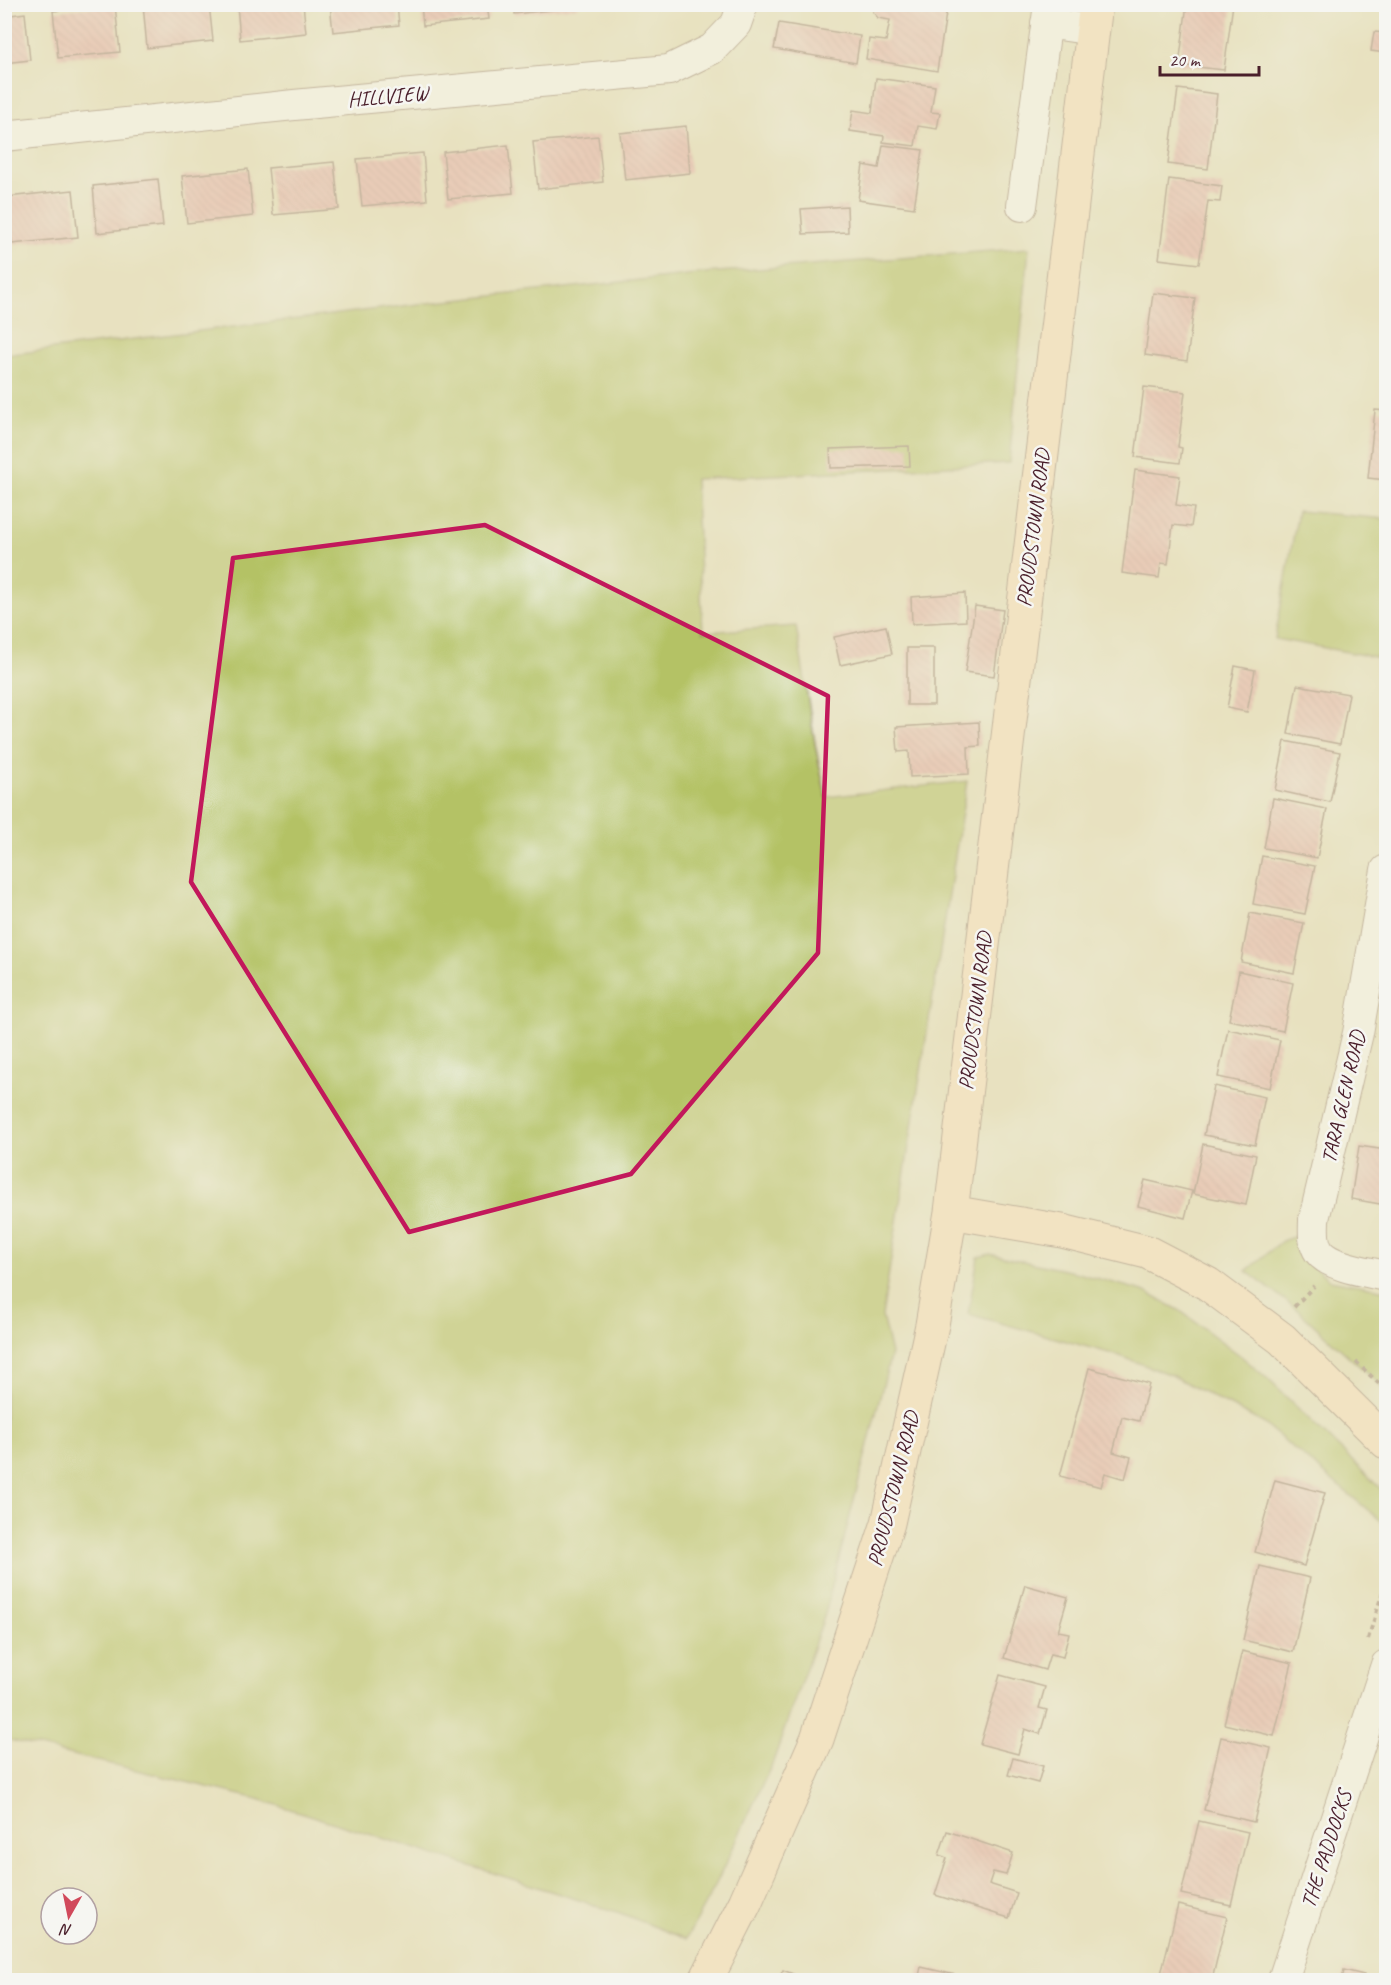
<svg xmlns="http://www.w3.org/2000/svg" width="1391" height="1985" font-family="Caveat,sans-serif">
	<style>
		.green { fill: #b4c265; stroke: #7f7048; stroke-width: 1.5 }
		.building { fill: url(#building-back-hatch) }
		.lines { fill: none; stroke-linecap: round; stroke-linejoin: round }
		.street-casing { stroke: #998076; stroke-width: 32 }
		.secondary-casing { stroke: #998076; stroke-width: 35 }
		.path { stroke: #998076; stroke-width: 4; stroke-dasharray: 4.5 4.5; stroke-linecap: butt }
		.street { stroke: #fff; stroke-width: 30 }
		.secondary { stroke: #ffe4c6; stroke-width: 33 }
		.marked { fill: none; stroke: #c2185b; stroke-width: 4.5; stroke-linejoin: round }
		.labels { text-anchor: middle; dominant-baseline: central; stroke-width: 5; stroke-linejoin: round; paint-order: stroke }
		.street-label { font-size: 21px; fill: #4a1f2b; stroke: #f6f6f2 }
	</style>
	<defs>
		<pattern id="building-back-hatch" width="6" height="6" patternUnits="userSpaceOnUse" patternTransform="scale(1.5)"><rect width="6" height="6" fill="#eab1ae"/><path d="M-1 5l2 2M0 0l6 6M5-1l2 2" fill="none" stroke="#ca9896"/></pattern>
	</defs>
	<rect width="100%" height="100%" fill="#f6f6f2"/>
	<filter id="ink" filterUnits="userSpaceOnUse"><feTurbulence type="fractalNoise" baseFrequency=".0167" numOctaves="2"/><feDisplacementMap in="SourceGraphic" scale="12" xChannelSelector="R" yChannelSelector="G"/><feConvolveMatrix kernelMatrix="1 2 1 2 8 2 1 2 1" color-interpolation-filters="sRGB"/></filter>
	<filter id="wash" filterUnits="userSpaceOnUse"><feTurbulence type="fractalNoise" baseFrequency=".008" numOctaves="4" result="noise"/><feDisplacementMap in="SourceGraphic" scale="24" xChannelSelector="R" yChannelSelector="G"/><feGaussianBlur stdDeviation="1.35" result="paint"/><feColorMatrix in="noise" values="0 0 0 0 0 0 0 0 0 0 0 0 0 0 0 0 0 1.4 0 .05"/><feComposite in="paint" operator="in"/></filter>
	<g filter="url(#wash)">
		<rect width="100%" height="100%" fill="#e8e1c0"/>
		<!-- green -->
		<path class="green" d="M 1029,248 L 1009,463 L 695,479 L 703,632 L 796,626 L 816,749 L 826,797 L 967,781 L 882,1316 L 891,1354 L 825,1614 L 773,1762 L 716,1884 L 686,1939 L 620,1913 L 258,1799 L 5,1739 L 5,355 L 427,303 L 705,273 Z
			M 1298,511 L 1386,519 L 1386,659 L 1275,639 Z
			M 1299,1235 L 1311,1264 L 1330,1280 L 1386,1290 L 1386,1390 L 1294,1307 L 1246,1271 L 1282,1241 Z
			M 990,1254 L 1074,1272 L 1143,1291 L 1179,1310 L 1241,1356 L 1268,1379 L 1386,1494 L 1386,1525 L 1263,1423 L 1171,1375 L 1120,1356 L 968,1314 L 978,1257 Z"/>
		<g id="blocks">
			<!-- building -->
			<path class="building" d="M 143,4 L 209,4 L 213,41 L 147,48 Z
				M 237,4 L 303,4 L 306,33 L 240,40 Z
				M 330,4 L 397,4 L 399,25 L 333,32 Z
				M 421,4 L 487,4 L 489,19 L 423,26 Z
				M 513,4 L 579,4 L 579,7 L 514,14 Z
				M 875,4 L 931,4 L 947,7 L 937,71 L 866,59 L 869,39 L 886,41 L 890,20 L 878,18 L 873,12 Z
				M 1187,4 L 1233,4 L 1224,70 L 1179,65 Z
				M 115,5 L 120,52 L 58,58 L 53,11 Z
				M 25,13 L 30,60 L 4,63 L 4,16 Z
				M 779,23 L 860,36 L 856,63 L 774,49 Z
				M 1374,32 L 1386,33 L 1386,53 L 1371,51 Z
				M 876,78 L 935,86 L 931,112 L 940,113 L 937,129 L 918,126 L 915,146 L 883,142 L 884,136 L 850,131 L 853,110 L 872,113 Z
				M 1178,89 L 1217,94 L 1208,169 L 1168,164 Z
				M 686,126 L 690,173 L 625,180 L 620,133 Z
				M 598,136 L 603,182 L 538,189 L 533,142 Z
				M 508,145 L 513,193 L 448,199 L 443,152 Z
				M 883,145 L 923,150 L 914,208 L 858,200 L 863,165 L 879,168 Z
				M 423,153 L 427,200 L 362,206 L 357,159 Z
				M 334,162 L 339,209 L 273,215 L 268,168 Z
				M 248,169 L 253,216 L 187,223 L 182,176 Z
				M 158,179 L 163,226 L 97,233 L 93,186 Z
				M 1169,179 L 1222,186 L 1220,202 L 1208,201 L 1199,264 L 1159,259 Z
				M 73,190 L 78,237 L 12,244 L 7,197 Z
				M 847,206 L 848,232 L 803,234 L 801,209 Z
				M 1153,293 L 1195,298 L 1187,361 L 1145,355 Z
				M 1144,387 L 1185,392 L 1178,447 L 1182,448 L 1180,463 L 1135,457 Z
				M 1375,410 L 1386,411 L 1386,480 L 1368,478 Z
				M 909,446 L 910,466 L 831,468 L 830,449 Z
				M 1135,470 L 1180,476 L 1176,505 L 1194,508 L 1191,527 L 1173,525 L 1168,564 L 1161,563 L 1159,578 L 1122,573 Z
				M 965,593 L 966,621 L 912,624 L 911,597 Z
				M 975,606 L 1003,610 L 994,676 L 965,672 Z
				M 886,626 L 892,654 L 840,665 L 834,637 Z
				M 907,648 L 934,648 L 934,705 L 907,705 Z
				M 1235,666 L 1255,670 L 1247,712 L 1227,708 Z
				M 1297,685 L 1349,694 L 1340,744 L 1288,734 Z
				M 979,722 L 980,746 L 968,747 L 969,774 L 910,777 L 909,751 L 898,752 L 896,727 Z
				M 1285,741 L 1340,752 L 1330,802 L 1275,790 Z
				M 1273,798 L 1327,809 L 1317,858 L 1264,848 Z
				M 1262,856 L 1315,866 L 1305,914 L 1253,904 Z
				M 1250,913 L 1304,923 L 1294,973 L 1241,962 Z
				M 1239,971 L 1293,983 L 1283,1031 L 1229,1020 Z
				M 1228,1029 L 1280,1040 L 1270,1088 L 1218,1077 Z
				M 1214,1086 L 1265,1097 L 1255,1145 L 1204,1135 Z
				M 1203,1144 L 1256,1155 L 1246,1205 L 1193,1194 Z
				M 1359,1146 L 1386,1150 L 1386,1205 L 1351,1199 Z
				M 1145,1180 L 1192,1191 L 1185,1218 L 1138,1206 Z
				M 1089,1368 L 1149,1384 L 1139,1421 L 1122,1417 L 1113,1452 L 1131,1457 L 1125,1479 L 1105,1473 L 1101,1487 L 1060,1476 Z
				M 1275,1480 L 1325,1493 L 1304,1566 L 1255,1552 Z
				M 1260,1566 L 1310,1578 L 1293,1652 L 1243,1640 Z
				M 1025,1585 L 1068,1597 L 1058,1631 L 1069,1633 L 1063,1657 L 1050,1654 L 1045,1670 L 1004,1658 Z
				M 1242,1651 L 1292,1663 L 1274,1736 L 1224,1724 Z
				M 1000,1675 L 1045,1687 L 1039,1708 L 1047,1710 L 1040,1734 L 1025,1729 L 1018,1754 L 980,1744 Z
				M 1221,1737 L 1271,1748 L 1254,1822 L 1204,1810 Z
				M 1013,1758 L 1043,1766 L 1038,1783 L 1008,1775 Z
				M 1199,1821 L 1248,1832 L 1231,1905 L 1181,1894 Z
				M 947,1831 L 1013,1853 L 1006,1875 L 993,1872 L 989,1884 L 1017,1893 L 1009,1918 L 935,1895 L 947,1858 L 939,1855 Z
				M 1178,1905 L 1227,1917 L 1212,1980 L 1169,1980 L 1160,1978 Z
				M 921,1967 L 978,1980 L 918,1980 Z
				M 783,1970 L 808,1980 L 778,1980 Z
				M 1344,1970 L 1364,1975 L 1363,1980 L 1342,1980 Z"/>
		</g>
	</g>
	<g filter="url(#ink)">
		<use href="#blocks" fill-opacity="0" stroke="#998076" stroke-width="1.5"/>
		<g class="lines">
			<!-- street casing -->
			<g class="street-casing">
				<path id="street" d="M 1046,23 L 1093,30
					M 4,136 L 294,105 L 669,70 L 712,49 L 736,24 L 743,4
					M 1022,206 L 1049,4
					M 1386,870 L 1358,1033 L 1314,1219 C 1314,1230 1312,1242 1319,1252 C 1330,1267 1369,1272 1386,1276
					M 1283,1980 L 1386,1665"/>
			</g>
			<!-- secondary casing -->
			<g class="secondary-casing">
				<path id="secondary" d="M 951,1212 L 1062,1231 L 1147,1252 L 1208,1284 L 1282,1339 L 1386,1442
					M 706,1980 L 745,1903 L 817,1739 L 888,1523 L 932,1325 L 951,1212 L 1096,4"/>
			</g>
			<!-- path -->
			<path class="path" d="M 1294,1307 L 1314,1286
				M 1356,1362 L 1386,1390
				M 1380,1475 L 1386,1481
				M 1368,1639 L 1386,1582"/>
			<!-- street -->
			<use href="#street" class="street"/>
			<!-- secondary -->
			<use href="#secondary" class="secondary"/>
		</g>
	</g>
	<!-- marked area -->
	<path d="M0 0H1391V1985H0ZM 485,525 L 828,696 L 818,953 L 631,1174 L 409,1232 L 191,882 L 233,558 Z" fill="#e8e1c0" fill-opacity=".55" fill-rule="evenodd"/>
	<path class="marked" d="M 485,525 L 828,696 L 818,953 L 631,1174 L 409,1232 L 191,882 L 233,558 Z"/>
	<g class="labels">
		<!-- street labels -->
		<g class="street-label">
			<text transform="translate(388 96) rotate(-5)">HILLVIEW</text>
			<text transform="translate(1033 528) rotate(-83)">PROUDSTOWN ROAD</text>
			<text transform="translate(975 1011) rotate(-83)">PROUDSTOWN ROAD</text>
			<text transform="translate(1343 1097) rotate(-77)">TARA GLEN ROAD</text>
			<text transform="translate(893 1489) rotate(-76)">PROUDSTOWN ROAD</text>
			<text transform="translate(1326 1849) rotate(-72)">THE PADDOCKS</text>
		</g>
	</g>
	<!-- margin -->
	<rect width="1391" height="1985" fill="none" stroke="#f6f6f2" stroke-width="24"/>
	<!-- north arrow -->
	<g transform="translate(69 1916) rotate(189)"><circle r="28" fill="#f6f6f2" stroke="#b1a0a2" stroke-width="1.5"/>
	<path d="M0-4.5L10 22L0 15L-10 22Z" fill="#d1495b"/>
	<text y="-9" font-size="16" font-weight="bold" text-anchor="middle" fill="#4a1f2b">N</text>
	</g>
	<!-- scale -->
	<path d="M1160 66v9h99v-9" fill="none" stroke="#4a1f2b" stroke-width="3"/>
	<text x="1169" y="66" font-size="18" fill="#4a1f2b" stroke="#f6f6f2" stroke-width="4.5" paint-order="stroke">20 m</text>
</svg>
